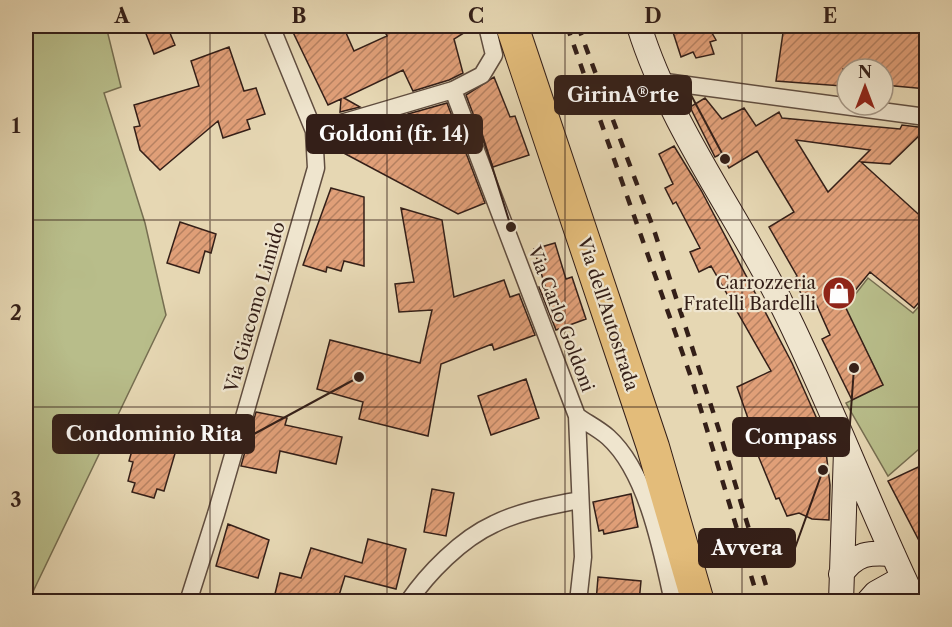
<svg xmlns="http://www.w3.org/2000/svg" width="952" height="627" font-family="'Libre Caslon Text',serif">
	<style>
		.green { fill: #b8bd8a; stroke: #766e51; stroke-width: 1.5 }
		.building { fill: url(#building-hatch); stroke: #341f18; stroke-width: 1.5; fill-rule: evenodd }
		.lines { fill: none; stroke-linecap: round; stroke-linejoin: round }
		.street-casing { stroke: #604d3f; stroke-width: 19 }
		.secondary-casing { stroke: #341f18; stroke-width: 26 }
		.highway-casing { stroke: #341f18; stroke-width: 34 }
		.street { stroke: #efe5ce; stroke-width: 16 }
		.secondary { stroke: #efe5ce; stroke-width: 24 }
		.highway { stroke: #e3bc7a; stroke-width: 32 }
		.rail { stroke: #341f18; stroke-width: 4.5; stroke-dasharray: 10 10; stroke-linecap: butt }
		.grid { fill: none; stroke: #341f18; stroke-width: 1.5; stroke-opacity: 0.55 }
		.labels { text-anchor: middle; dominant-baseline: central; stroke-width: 4.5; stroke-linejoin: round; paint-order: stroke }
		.poi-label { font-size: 18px; fill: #341f18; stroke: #efe5ce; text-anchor: end }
		.street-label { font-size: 18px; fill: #341f18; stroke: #efe5ce }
		.leader { fill: none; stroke: #341f18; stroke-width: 2 }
		.callout-dot { fill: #341f18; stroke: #efe5ce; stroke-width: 2 }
		.callout { fill: #341f18; stroke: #341f18; stroke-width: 2 }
		.callout-label { font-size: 20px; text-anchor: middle; font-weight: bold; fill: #fff }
		.neatline { fill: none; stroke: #341f18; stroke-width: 2 }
		.grid-label { font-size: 20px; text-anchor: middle; font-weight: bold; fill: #341f18 }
	</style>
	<defs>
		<pattern id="building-hatch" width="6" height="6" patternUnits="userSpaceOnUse" patternTransform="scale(1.5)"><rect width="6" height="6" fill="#e09f78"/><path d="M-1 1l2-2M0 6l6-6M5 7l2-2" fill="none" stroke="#b68161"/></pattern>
	</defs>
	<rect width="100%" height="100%" fill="#e6d7b3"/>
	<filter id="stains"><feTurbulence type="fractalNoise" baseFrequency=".00333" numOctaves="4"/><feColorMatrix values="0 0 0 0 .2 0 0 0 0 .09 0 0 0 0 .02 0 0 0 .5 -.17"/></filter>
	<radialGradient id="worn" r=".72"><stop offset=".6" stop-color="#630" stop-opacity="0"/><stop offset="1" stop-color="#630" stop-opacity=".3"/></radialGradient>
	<!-- green -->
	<path class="green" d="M 26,26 L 106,26 L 121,87 L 104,93 L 145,223 L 166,315 L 28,602 L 26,601 Z
		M 868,278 L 913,313 L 922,303 L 926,306 L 926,443 L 888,476 L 846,403 L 883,385 L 853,324 L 843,310 Z"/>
	<!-- building -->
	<path class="building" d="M 143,26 L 167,26 L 175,45 L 154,54 Z
		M 290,26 L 343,26 L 354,51 L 387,36 L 382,26 L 475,26 L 454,39 L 463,73 L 449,80 L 413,91 L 403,70 L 344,98 L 360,107 L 340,112 L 341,99 L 328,105 Z
		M 671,26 L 708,26 L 716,40 L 710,42 L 714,54 L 696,58 L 693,52 L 681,57 Z
		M 784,26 L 927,26 L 927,89 L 884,85 L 885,69 L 843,69 L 842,86 L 776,81 Z
		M 229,47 L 244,91 L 256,88 L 265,114 L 247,120 L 250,129 L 223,138 L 218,121 L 160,170 L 140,150 L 134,127 L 140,126 L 134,105 L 199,86 L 191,61 Z
		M 494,77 L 510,117 L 515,116 L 529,155 L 493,167 L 466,95 Z
		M 705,98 L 722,119 L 744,108 L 756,126 L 779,112 L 782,118 L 900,129 L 902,125 L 927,128 L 890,164 L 861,162 L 927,222 L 927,293 L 914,308 L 870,272 L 844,304 L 883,385 L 852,400 L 822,339 L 830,335 L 814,299 L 806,303 L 794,280 L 797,276 L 769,227 L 794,212 L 757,151 L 729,168 L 721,154 L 715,157 L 690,107 ZM 796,140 L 870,150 L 828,192 Z
		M 447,103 L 485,203 L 458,214 L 338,150 L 339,135 L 387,121 L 416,136 L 408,114 Z
		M 674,146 L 701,190 L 792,363 L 817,419 L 824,435 L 830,485 L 829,520 L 812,519 L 799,513 L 787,516 L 779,498 L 776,499 L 755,448 L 758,447 L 737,387 L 771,371 L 711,266 L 699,272 L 690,252 L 700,248 L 676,202 L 673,204 L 665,188 L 673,184 L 659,154 Z
		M 331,188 L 364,197 L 364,266 L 344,261 L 341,271 L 327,267 L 326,272 L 303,265 Z
		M 401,208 L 442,220 L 454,297 L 504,280 L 510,297 L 519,294 L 535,335 L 494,350 L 492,344 L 441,364 L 428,436 L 359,419 L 363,402 L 317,389 L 330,340 L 420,363 L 432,310 L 399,312 L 395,284 L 414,282 Z
		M 180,222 L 216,234 L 211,253 L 205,251 L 199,273 L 167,263 Z
		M 555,243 L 566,279 L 572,277 L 586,319 L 556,330 L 539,287 L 545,286 L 534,249 Z
		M 526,379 L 539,418 L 491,435 L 478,396 Z
		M 256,412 L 287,418 L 285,425 L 342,437 L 336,464 L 280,451 L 276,473 L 241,466 Z
		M 137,433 L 162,440 L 161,446 L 176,450 L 164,491 L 157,489 L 154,498 L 132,492 L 135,483 L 128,481 L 133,462 L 129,461 Z
		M 927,463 L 927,556 L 888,481 Z
		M 432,489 L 454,493 L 446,536 L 424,532 Z
		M 631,494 L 638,527 L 604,534 L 603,530 L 599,531 L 593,502 Z
		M 228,524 L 269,540 L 258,578 L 216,566 Z
		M 368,539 L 406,549 L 396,589 L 345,576 L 337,602 L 278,602 L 280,595 L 275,594 L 280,573 L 301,578 L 311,548 L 362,563 Z
		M 598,577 L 641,581 L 639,602 L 596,602 Z"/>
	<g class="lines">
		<!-- street casing -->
		<g class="street-casing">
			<path id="street" d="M 658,81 L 926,117
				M 453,90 L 577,416 L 583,557 L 578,602
				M 314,131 L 453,90 L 482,75 L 494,55 L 487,26
				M 577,416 C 587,423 599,429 608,437 C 647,472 662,551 673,602
				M 188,602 L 216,514 L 316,168 L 314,131 L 271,26
				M 408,602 C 428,573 461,539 494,524 C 520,511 550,506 579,500"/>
		</g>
		<!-- secondary casing -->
		<g class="secondary-casing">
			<path id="secondary" d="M 639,26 C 669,123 733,209 779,299 C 829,398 867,502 915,602
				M 841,574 C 856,553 869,552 893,554
				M 841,602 L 846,451
				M 868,602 L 876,593 L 903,578"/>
		</g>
		<!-- highway casing -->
		<g class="highway-casing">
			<path id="highway" d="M 512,26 L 653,447 L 698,602"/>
		</g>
		<!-- street -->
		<use href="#street" class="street"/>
		<!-- secondary -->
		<use href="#secondary" class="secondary"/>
		<!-- highway -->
		<use href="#highway" class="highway"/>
		<!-- rail -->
		<path class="rail" d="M 567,26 L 692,380 L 759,602
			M 578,26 L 654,230 L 718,427 L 771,602"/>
	</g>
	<!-- grid -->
	<path class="grid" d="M 210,26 L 210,602M 387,26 L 387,602M 565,26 L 565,602M 742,26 L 742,602M 26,220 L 926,220M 26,407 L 926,407"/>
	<!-- icons -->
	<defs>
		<g id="shop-disc" transform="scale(1.725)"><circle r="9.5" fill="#8f2418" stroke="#efe5ce"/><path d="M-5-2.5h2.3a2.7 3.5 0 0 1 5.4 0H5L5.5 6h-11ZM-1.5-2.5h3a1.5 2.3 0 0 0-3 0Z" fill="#fff"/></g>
	</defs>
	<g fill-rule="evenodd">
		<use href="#shop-disc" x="839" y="293"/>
	</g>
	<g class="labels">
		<!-- poi labels -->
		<g class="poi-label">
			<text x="816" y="283">Carrozzeria<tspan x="816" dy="21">Fratelli Bardelli</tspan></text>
		</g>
		<!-- street labels -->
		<g class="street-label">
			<text transform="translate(255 307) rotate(-74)">Via Giacomo Limido</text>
			<text transform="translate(608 314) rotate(72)">Via dell'Autostrada</text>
			<text transform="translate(561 319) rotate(69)">Via Carlo Goldoni</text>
		</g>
	</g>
	<!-- callouts -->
	<path class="leader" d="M725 159L691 95M511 227L482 134M359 377L254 434M854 368L849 437M823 470L795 548"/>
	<g class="callout-dot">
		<circle cx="725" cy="159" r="6"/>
		<circle cx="511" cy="227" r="6"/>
		<circle cx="359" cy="377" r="6"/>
		<circle cx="854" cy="368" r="6"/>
		<circle cx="823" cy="470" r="6"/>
	</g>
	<g class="callout">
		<rect x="555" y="76" width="136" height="38" rx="6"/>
		<rect x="307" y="115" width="175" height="38" rx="6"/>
		<rect x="53" y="415" width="201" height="38" rx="6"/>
		<rect x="733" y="418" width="116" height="38" rx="6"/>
		<rect x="699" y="529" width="96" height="38" rx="6"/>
	</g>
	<g class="callout-label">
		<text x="623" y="102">GirinA®rte</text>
		<text x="394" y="141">Goldoni (fr. 14)</text>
		<text x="154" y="441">Condominio Rita</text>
		<text x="791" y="444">Compass</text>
		<text x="747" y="555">Avvera</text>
	</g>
	<!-- margin -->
	<rect width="952" height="627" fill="none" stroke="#e6d7b3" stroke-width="66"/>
	<!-- north arrow -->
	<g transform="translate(865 87)"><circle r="28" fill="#efe5ce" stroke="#a49685" stroke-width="1.5"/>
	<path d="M0-4.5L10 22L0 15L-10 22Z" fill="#8f2418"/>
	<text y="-9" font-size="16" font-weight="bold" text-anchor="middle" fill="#341f18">N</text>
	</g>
	<rect x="33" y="33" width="886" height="561" class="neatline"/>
	<g class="grid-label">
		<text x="122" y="23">A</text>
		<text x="299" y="23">B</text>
		<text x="476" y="23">C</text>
		<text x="653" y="23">D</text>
		<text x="830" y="23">E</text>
		<text x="16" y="133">1</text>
		<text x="16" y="320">2</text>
		<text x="16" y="507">3</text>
	</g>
	<rect width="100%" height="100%" filter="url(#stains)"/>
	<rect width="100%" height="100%" fill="url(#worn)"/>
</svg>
